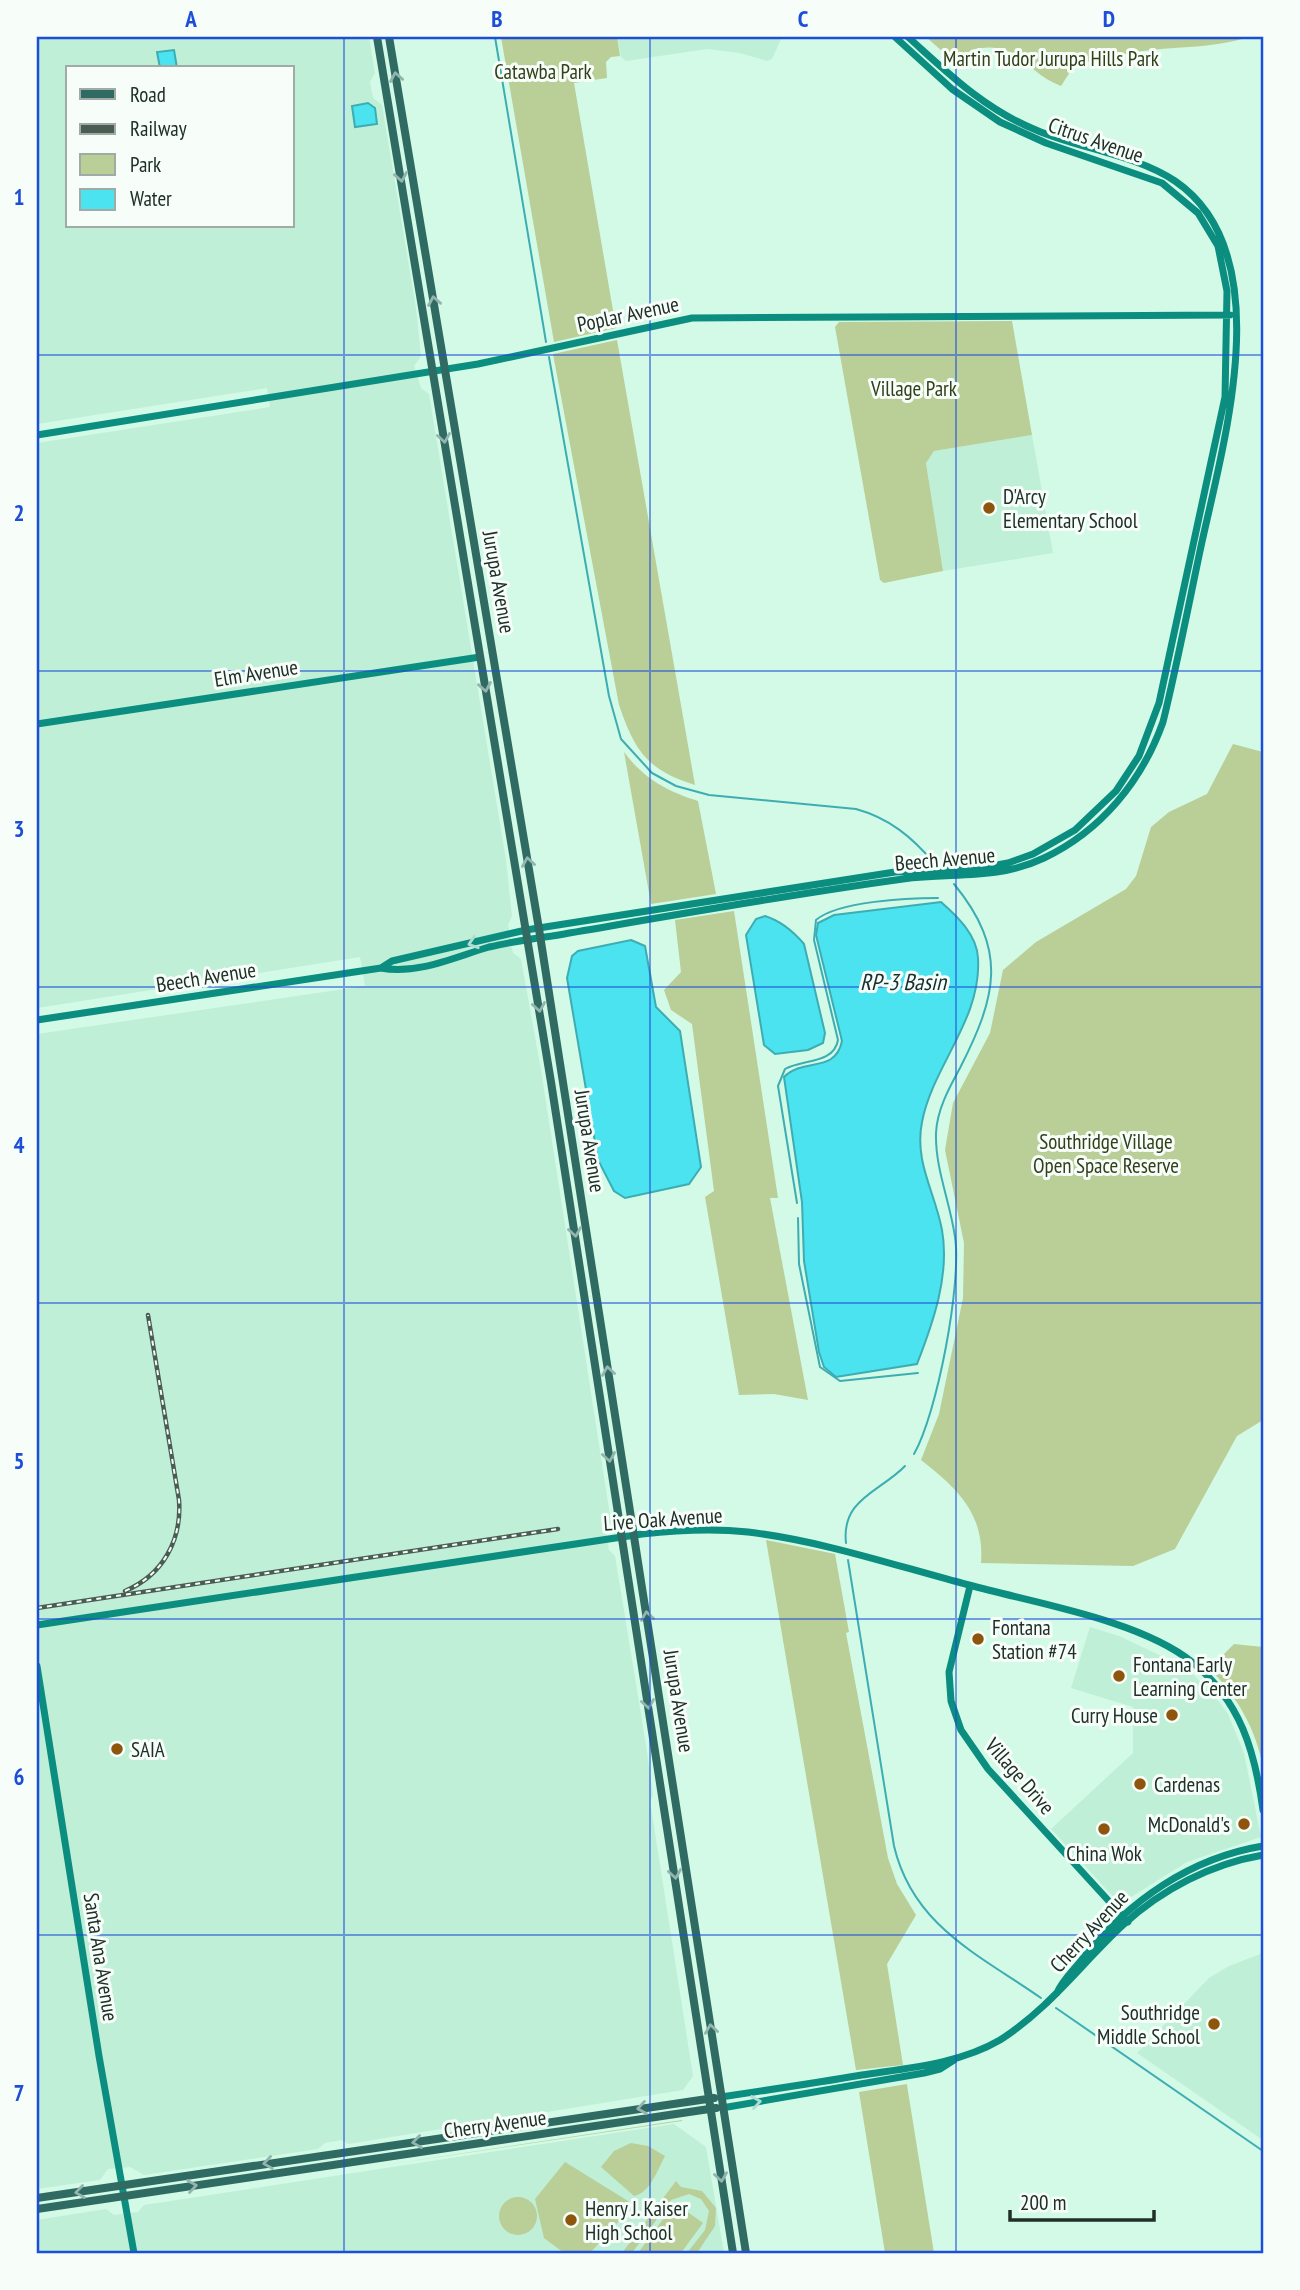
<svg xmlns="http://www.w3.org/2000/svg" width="1300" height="2290" font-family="'PT Sans Narrow',sans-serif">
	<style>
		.built { fill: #bfefd7; fill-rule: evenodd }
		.green { fill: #bace97 }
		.water { fill: #4ae3ef; stroke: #3dadb3; stroke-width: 2 }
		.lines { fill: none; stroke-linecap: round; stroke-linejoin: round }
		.stream { stroke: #3dadb3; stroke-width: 2 }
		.secondary { stroke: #0b8d80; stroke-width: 7 }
		.primary { stroke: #306b63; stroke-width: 8 }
		.rail-casing { stroke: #495d53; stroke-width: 4.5 }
		.rail { stroke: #f7fefa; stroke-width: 2; stroke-dasharray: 5; stroke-linecap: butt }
		.oneway { stroke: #94b4ae }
		.oneway2 { stroke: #b0dcd5 }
		.grid { fill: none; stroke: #1d4ed8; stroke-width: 2; stroke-opacity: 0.55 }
		.poi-dot { fill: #8e560c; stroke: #f7fefa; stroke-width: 2.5 }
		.labels { text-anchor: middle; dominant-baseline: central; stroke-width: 6; stroke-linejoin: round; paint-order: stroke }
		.park-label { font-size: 21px; fill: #333f19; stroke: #f7fefa }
		.street-label { font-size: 21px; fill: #202f28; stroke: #f7fefa }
		.poi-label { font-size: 21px; fill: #202f28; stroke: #f7fefa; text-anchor: start }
		.water-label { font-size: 23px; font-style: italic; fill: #162f31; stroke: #f7fefa }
		.neatline { fill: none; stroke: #1d4ed8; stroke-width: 2.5 }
		.grid-label { font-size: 23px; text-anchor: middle; font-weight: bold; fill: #1d4ed8 }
	</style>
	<rect width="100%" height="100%" fill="#d2fae6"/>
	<!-- built -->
	<path class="built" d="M 37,37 L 369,37 L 375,73 L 370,82 L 373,98 L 382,105 L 416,308 L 421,356 L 414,366 L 421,388 L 429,394 L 506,860 L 512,916 L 508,925 L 513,953 L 521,959 L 541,1070 L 611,1522 L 606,1532 L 609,1550 L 615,1556 L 646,1745 L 653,1795 L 650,1801 L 693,2076 L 683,2090 L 348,2144 L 342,2140 L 325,2143 L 318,2149 L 144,2175 L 130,2167 L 108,2169 L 100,2180 L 37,2189 L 37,1034 L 365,986 L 360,957 L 37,1008 L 37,443 L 270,407 L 267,388 L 37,424 ZM 68,68 L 292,68 L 292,226 L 68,226 Z
		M 617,37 L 782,37 L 772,59 L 767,61 L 740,53 L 707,49 L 626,61 L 621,57 Z
		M 1032,435 L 1053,553 L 943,571 L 926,463 L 934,451 Z
		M 1090,1627 L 1119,1636 L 1176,1663 L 1192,1673 L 1220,1703 L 1228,1714 L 1244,1753 L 1261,1837 L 1187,1862 L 1120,1904 L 1051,1829 L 1133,1753 L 1133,1707 L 1071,1688 Z
		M 1263,1953 L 1263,2140 L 1137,2053 L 1209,1978 L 1229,1966 Z
		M 674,2124 L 706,2147 L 724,2253 L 37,2253 L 37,2220 L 106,2209 L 114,2215 L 138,2212 L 144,2205 Z"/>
	<!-- green -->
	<path class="green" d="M 501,37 L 617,37 L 620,56 L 611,57 L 606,62 L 607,78 L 574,83 L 616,328 L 554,342 Z
		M 926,37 L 1249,37 C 1212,49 1173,46 1135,52 C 1114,56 1099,64 1077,61 L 1061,86 C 1027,74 1020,43 981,48 C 971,49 962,57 951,59 Z
		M 1012,321 L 1032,435 L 934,451 L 926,463 L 943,571 L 884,583 L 880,580 L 835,327 L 839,322 Z
		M 617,340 L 695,785 C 647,770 635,751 619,705 L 553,354 Z
		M 1233,744 L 1263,752 L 1263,1420 L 1237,1436 L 1175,1549 L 1133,1566 L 981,1563 C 985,1514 957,1488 921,1460 L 939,1414 L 963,1298 L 964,1243 L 945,1150 L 953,1103 L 990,1033 L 1003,970 L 1036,942 L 1126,889 L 1136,876 L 1151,827 L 1169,812 L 1207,794 Z
		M 624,752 C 644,779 667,791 698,801 L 716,894 L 651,904 Z
		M 734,911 L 778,1198 L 770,1198 L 808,1400 L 774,1394 L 739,1395 L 705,1197 L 714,1191 L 692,1024 L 671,1010 L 664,990 L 681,972 L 675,920 Z
		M 766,1540 L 835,1554 L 849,1632 L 846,1633 L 888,1858 L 897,1884 L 916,1915 L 887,1964 L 903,2065 L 856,2070 Z
		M 1234,1644 L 1263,1647 L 1263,1767 C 1256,1730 1239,1700 1213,1672 L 1213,1665 Z
		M 907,2084 L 907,2085 L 934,2253 L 885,2253 L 859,2092 Z
		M 682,2120 L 682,2121 L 385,2165 Z
		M 631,2143 L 648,2146 L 665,2156 C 657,2171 650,2193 634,2196 L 601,2167 L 614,2151 Z
		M 565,2162 L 628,2201 L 630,2209 L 590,2253 L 564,2253 L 544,2238 L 535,2199 Z
		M 676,2181 L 681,2187 L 702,2191 L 716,2208 L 715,2226 L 697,2253 L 687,2253 L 705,2230 L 709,2211 L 701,2199 L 689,2194 L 671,2200 L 632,2253 L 622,2253 Z
		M499 2216a19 19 0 1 1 38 0a19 19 0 1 1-38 0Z
		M 675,2203 L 703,2223 L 681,2253 L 638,2253 Z"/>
	<!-- water -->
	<path class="water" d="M 174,50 L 177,68 L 160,68 L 157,52 Z
		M 368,103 L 375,108 L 377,124 L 355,127 L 352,106 Z
		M 941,902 C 957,916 977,935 978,958 C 982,1019 933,1065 922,1122 C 914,1162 935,1192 942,1230 C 950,1275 933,1323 917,1364 L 836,1377 L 824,1367 L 819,1352 L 804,1261 L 802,1202 L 784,1077 C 804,1057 835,1074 842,1041 L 816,935 L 818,923 L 834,915 Z
		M 765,916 C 781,921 793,931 804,944 L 825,1033 L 823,1043 L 808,1050 L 775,1054 L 764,1045 L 746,935 L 756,919 Z
		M 631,940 L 645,946 L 656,1007 L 680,1031 L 701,1167 L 689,1184 L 625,1198 L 614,1191 L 598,1160 L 567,978 L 572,956 L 578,951 Z"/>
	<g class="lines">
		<!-- stream -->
		<path class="stream" d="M 495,37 L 546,342
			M 549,357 L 609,696 L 621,739 L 652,773 L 676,786 L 709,795 L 856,809 C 889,818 912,837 934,863
			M 797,1203 L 778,1086 L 785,1069 C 803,1059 834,1064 838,1040 L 814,940 L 816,920 C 838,901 909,898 938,898
			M 798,1218 L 799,1264 L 820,1367 L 840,1381 L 918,1373
			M 914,1454 C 937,1414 962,1283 955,1237 C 950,1201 935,1169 936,1133 C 937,1110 949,1088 960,1068 C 996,997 1009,951 954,884
			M 846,1543 C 841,1499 880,1492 905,1466
			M 848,1560 L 894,1846 C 913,1926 978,1954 1041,1998
			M 1056,2008 L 1263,2151"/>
		<!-- secondary -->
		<path class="secondary" d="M 37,435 L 478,364 L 692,318 L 1230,315
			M 37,724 L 480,657
			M 381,968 L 392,961 L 526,930 L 895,872 L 975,869 L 1008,863 L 1033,854 L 1075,830 L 1116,791 L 1139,756 L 1159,703 L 1225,397 L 1227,291 L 1218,246 L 1198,213 L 1162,183 L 1046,143 L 1000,122 L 952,89 L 895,37
			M 37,1020 L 381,968 C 417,975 455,957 489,947 C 510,942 531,939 552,936 C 669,916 786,895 903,879 C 954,872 995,881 1044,858 C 1101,831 1142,781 1163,722 C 1177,665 1188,608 1200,551 C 1222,447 1282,254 1175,181 C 1134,154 1080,149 1036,130 C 984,109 948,73 908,37
			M 970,1586 L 949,1672 L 951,1701 L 961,1730 L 988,1769 L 1128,1922
			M 37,1625 L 642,1534 C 677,1530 713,1528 748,1532 C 823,1541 896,1566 969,1585 C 1034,1603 1140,1620 1192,1662 C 1241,1701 1255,1752 1263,1810
			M 37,1666 L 99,2056 L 134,2253
			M 1057,1993 C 1062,1980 1075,1969 1083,1958 C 1129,1901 1190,1858 1263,1846
			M 721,2097 C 768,2090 815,2083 862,2075 C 908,2068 959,2064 1000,2040 C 1049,2009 1081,1964 1123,1925 C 1162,1889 1211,1864 1263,1855
			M 722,2108 L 924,2073 L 940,2069 L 954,2060"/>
		<!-- primary -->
		<path class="primary" d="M 377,37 L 551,1082 L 733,2253
			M 389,37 L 539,929 L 746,2253
			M 37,2198 L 714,2098
			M 37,2209 L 716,2108"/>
		<!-- rail casing -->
		<g class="rail-casing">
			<path id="rail" d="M 125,1591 C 163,1575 182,1540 179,1500 L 148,1315
				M 37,1608 L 558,1529"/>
		</g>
		<!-- rail -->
		<use href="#rail" class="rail"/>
	</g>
	<!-- one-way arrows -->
	<defs><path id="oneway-chevron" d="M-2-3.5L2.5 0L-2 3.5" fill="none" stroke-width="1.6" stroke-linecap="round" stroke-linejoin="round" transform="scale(1.75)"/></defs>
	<g class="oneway">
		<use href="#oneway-chevron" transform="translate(396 77) rotate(-100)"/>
		<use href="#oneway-chevron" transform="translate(401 177) rotate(80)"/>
		<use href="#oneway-chevron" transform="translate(434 301) rotate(-100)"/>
		<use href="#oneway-chevron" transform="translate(444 438) rotate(81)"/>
		<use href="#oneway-chevron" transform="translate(485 687) rotate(80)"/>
		<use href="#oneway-chevron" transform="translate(528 862) rotate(-99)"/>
		<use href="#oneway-chevron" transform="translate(539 1007) rotate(81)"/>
		<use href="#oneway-chevron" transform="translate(575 1232) rotate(81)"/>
		<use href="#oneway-chevron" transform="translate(608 1371) rotate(-99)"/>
		<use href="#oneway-chevron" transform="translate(609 1457) rotate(81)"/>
		<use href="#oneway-chevron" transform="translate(647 1616) rotate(-99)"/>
		<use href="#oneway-chevron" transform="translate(648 1704) rotate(81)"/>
		<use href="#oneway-chevron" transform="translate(675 1874) rotate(81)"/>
		<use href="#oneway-chevron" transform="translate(711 2029) rotate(-98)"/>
		<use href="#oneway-chevron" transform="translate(642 2108) rotate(171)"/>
		<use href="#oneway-chevron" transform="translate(417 2142) rotate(172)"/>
		<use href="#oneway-chevron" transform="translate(268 2163) rotate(172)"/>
		<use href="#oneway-chevron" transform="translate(721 2177) rotate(82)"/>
		<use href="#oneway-chevron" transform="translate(192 2186) rotate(-9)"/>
		<use href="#oneway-chevron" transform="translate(80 2192) rotate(172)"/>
	</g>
	<g class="oneway2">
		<use href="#oneway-chevron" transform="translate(473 943) rotate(162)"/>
		<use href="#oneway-chevron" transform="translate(756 2102) rotate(-9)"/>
	</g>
	<!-- grid -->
	<path class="grid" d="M 344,37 L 344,2253M 650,37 L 650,2253M 956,37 L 956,2253M 37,355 L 1263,355M 37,671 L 1263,671M 37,987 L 1263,987M 37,1303 L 1263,1303M 37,1619 L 1263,1619M 37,1935 L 1263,1935"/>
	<!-- markers -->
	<g class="poi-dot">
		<circle cx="989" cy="508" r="7"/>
		<circle cx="978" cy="1639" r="7"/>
		<circle cx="1119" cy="1676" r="7"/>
		<circle cx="1172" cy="1715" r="7"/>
		<circle cx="117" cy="1749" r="7"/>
		<circle cx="1140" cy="1784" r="7"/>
		<circle cx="1244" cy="1824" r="7"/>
		<circle cx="1104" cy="1829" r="7"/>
		<circle cx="1214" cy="2024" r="7"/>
		<circle cx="571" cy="2220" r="7"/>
	</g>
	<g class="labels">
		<!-- park labels -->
		<g class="park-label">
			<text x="1051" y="58">Martin Tudor Jurupa Hills Park</text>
			<text x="543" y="71">Catawba Park</text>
			<text x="914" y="388">Village Park</text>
			<text x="1106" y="1141">Southridge Village<tspan x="1106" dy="24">Open Space Reserve</tspan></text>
		</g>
		<!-- street labels -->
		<g class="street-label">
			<text transform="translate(1096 140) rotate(19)">Citrus Avenue</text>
			<text transform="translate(628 314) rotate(-12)">Poplar Avenue</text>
			<text transform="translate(499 582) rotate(80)">Jurupa Avenue</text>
			<text transform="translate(256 673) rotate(-9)">Elm Avenue</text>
			<text transform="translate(945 859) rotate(-5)">Beech Avenue</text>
			<text transform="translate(206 977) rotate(-9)">Beech Avenue</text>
			<text transform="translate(590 1141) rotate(81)">Jurupa Avenue</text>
			<text transform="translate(663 1519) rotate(-4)">Live Oak Avenue</text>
			<text transform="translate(679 1701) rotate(81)">Jurupa Avenue</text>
			<text transform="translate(1020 1776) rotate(49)">Village Drive</text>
			<text transform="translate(1089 1931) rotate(-47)">Cherry Avenue</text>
			<text transform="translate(101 1957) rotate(81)">Santa Ana Avenue</text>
			<text transform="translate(495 2124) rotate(-8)">Cherry Avenue</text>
		</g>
		<!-- poi labels -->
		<g class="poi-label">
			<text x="1003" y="496">D'Arcy<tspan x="1003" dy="24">Elementary School</tspan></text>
			<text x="992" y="1627">Fontana<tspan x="992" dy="24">Station #74</tspan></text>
			<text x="1133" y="1664">Fontana Early<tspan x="1133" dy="24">Learning Center</tspan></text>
			<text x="1158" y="1715" text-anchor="end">Curry House</text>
			<text x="131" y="1749">SAIA</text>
			<text x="1154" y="1784">Cardenas</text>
			<text x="1230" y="1824" text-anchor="end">McDonald's</text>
			<text x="1104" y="1853" text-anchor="middle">China Wok</text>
			<text x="1200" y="2012" text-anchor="end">Southridge<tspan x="1200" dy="24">Middle School</tspan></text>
			<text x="585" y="2208">Henry J. Kaiser<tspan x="585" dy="24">High School</tspan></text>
		</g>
		<!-- water labels -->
		<g class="water-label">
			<text x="903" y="981">RP-3 Basin</text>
		</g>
	</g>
	<!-- border -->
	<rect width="1300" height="2290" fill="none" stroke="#f7fefa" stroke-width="77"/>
	<!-- legend -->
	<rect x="66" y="66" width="228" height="161" fill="#f7fefa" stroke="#a1aba6" stroke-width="2"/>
	<rect x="80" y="89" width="35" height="10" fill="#306b63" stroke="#a1aba6" stroke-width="2"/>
	<text x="130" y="102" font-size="21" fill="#202f28">Road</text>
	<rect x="80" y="124" width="35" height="10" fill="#495d53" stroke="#a1aba6" stroke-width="2"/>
	<text x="130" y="136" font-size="21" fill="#202f28">Railway</text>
	<rect x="80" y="154" width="35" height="21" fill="#bace97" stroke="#a1aba6" stroke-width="2"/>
	<text x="130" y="172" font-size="21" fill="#202f28">Park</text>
	<rect x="80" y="189" width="35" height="21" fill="#4ae3ef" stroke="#a1aba6" stroke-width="2"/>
	<text x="130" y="206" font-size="21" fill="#202f28">Water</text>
	<!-- scale -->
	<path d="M1010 2210v10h144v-10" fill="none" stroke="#202f28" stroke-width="3.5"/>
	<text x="1020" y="2210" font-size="21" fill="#202f28" stroke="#f7fefa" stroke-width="5" paint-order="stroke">200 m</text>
	<rect x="38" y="38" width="1224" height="2214" class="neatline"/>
	<g class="grid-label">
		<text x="191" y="27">A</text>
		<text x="497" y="27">B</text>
		<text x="803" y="27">C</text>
		<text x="1109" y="27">D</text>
		<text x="19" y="205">1</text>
		<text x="19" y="521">2</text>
		<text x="19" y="837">3</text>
		<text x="19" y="1153">4</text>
		<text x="19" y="1469">5</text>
		<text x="19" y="1785">6</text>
		<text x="19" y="2101">7</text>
	</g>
</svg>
